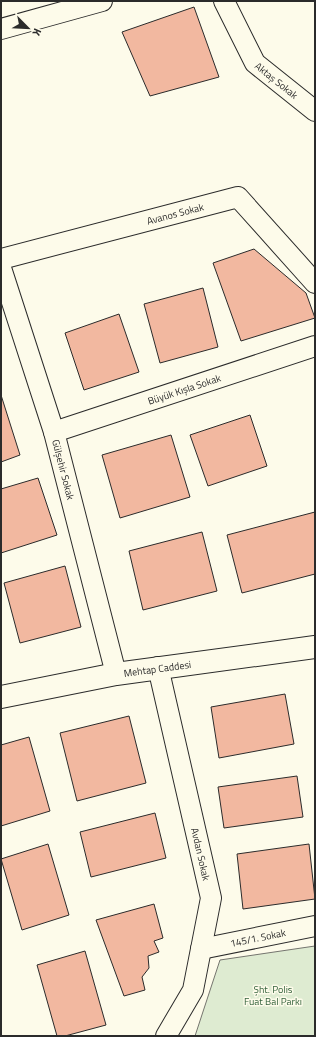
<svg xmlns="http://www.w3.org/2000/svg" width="316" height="1037" font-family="'Titillium Web',sans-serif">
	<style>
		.green { fill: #deebd1; stroke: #74746e }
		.building { fill: #f2b8a0; stroke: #2b2b2b }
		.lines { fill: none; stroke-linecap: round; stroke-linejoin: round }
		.minor-casing { stroke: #2b2b2b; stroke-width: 22 }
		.secondary-casing { stroke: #2b2b2b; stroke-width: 24 }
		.minor { stroke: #fdfbea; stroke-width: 20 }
		.secondary { stroke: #fdfbea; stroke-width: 22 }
		.labels { text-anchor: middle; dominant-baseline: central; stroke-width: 3; stroke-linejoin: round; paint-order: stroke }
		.street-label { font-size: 10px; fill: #2b2b2b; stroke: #fdfbea }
		.park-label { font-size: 10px; fill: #34623c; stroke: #fdfbea }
	</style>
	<rect width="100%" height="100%" fill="#fdfbea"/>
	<!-- green -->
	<path class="green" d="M 315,946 L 315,1036 L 195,1036 L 220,960 Z"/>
	<!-- building -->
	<path class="building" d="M 194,7 L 219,77 L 150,96 L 122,32 Z
		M 254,249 L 306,293 L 315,318 L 241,341 L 213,263 Z
		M 203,288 L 218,347 L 160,363 L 144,304 Z
		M 119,314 L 139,372 L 84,390 L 65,333 Z
		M 1,395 L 20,455 L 1,462 Z
		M 250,415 L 267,466 L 208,486 L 190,435 Z
		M 171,435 L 190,497 L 120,518 L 102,455 Z
		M 38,478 L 57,535 L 1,553 L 1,489 Z
		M 315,512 L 315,574 L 242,593 L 227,535 Z
		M 202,532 L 217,591 L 143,610 L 129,551 Z
		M 65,566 L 81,627 L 20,643 L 4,583 Z
		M 285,694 L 294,744 L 219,758 L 211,707 Z
		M 129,716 L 146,783 L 77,801 L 60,733 Z
		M 29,737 L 50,811 L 1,826 L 1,745 Z
		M 297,776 L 303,817 L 224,828 L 218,787 Z
		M 155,813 L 166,858 L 91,877 L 80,832 Z
		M 48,844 L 69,915 L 22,930 L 1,859 Z
		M 309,844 L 315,899 L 243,909 L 237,854 Z
		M 154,904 L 163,938 L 154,941 L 159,952 L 148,956 L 149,968 L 142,977 L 145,990 L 124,996 L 96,920 Z
		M 85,951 L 106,1025 L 65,1036 L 57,1036 L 37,965 Z"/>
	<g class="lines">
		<!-- minor casing -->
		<g class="minor-casing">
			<g id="minor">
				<path id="s1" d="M 224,1 L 255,63 L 315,111"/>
				<path d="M 1,29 L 102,1"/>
				<path id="s2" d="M 1,259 L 238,197 L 315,283"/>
				<path id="s3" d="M 1,268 L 54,432 L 116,674"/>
				<path id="s4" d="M 54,432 L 315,346"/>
				<path id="s5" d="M 158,667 L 211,898 L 193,990 L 166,1036"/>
				<path id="s6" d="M 201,949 L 315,926"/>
			</g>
		</g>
		<!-- secondary casing -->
		<g class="secondary-casing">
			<g id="secondary">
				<path id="s7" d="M 1,697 L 116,674 L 315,647"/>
			</g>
		</g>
		<!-- minor -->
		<use href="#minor" class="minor"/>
		<!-- secondary -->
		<use href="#secondary" class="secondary"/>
	</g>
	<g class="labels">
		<!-- street labels -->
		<g class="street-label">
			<text stroke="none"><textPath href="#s1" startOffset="97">Aktaş Sokak</textPath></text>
			<text stroke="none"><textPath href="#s2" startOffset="180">Avanos Sokak</textPath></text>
			<text stroke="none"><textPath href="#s4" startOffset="137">Büyük Kışla Sokak</textPath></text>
			<text stroke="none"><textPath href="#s3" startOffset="211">Gülşehir Sokak</textPath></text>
			<text stroke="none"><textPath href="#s7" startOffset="159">Mehtap Caddesi</textPath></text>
			<text stroke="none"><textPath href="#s5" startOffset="192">Avdan Sokak</textPath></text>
			<text stroke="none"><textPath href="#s6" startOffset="58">145/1. Sokak</textPath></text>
		</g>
		<!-- park labels -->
		<g class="park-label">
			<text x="273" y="989">Şht. Polis<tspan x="273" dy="12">Fuat Bal Parkı</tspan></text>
		</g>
	</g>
	<!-- border -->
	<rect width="316" height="1037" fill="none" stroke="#2b2b2b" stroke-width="4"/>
	<!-- north arrow -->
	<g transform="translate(28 28) rotate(114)" stroke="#fdfbea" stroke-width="3" paint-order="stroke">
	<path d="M0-3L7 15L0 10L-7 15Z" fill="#2b2b2b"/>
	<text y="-6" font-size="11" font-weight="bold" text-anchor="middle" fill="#2b2b2b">K</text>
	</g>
</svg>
